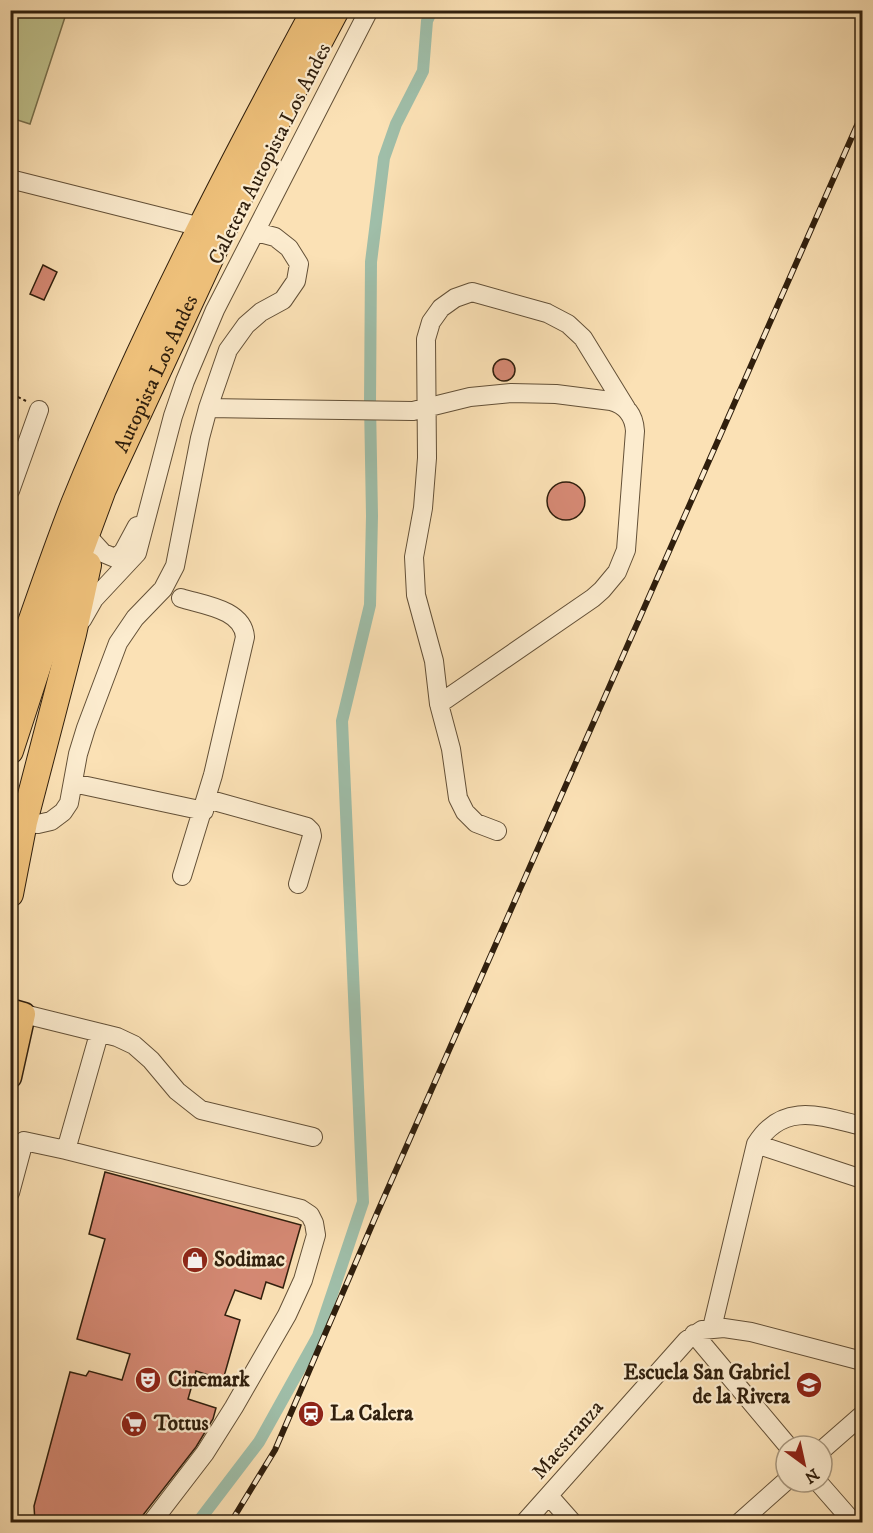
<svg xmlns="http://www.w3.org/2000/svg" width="873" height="1533" font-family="'IM FELL DW Pica',serif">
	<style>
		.green { fill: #bfc28d; stroke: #78704d; stroke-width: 1.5 }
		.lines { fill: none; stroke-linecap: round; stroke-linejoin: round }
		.canal { stroke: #9fbea9; stroke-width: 12 }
		.building { fill: #d58974; stroke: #301f0d; stroke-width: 1.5 }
		.minor-casing { stroke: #635037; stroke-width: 20 }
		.major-casing { stroke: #301f0d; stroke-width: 25 }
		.highway-casing { stroke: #301f0d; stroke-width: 28 }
		.path { stroke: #301f0d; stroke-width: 2; stroke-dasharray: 4.5 3; stroke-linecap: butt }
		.minor { stroke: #fceccf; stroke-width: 18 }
		.major { stroke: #eec07a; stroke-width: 22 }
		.highway { stroke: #eec07a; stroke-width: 26 }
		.rail-casing { stroke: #301f0d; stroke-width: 6 }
		.rail { stroke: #fceccf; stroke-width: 4; stroke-dasharray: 11; stroke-linecap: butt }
		.labels { text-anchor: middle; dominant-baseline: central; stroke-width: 4.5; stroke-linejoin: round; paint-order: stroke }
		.street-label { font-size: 21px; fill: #301f0d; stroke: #fceccf }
		.poi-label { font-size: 21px; font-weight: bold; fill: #301f0d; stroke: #fceccf; text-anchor: start }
	</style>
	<rect width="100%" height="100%" fill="#fbe1b5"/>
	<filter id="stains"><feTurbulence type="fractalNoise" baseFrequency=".00333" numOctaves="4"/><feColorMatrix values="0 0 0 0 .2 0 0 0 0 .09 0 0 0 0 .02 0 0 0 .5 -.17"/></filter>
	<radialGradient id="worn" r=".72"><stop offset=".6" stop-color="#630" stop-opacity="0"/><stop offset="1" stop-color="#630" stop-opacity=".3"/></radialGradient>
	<!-- green -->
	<path class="green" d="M 11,10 L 67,11 L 30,124 L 11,118 Z"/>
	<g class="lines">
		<!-- canal -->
		<path class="canal" d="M 198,1522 L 259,1442 L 318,1336 L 363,1202 L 342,721 L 370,605 L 372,516 L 370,403 L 371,262 L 384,158 L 396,124 L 423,71 L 427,21 L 432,10"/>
	</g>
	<!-- building -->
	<path class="building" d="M 43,265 L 57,272 L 44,300 L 30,294 Z
		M493 370a11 11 0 1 1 22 0a11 11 0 1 1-22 0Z
		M547 501a19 19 0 1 1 38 0a19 19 0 1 1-38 0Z
		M 105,1172 L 301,1225 L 283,1288 L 266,1282 L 261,1299 L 235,1290 L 225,1315 L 240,1320 L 223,1380 L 196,1371 L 188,1399 L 216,1408 L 213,1419 L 196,1447 L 143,1515 L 141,1522 L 35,1522 L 34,1506 L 70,1372 L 86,1376 L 89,1371 L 122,1380 L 130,1354 L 77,1339 L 105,1239 L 89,1234 Z"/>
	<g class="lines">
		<!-- minor casing -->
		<g class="minor-casing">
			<path id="minor" d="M 10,179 L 201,227
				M 208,408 L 413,411 L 470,397 L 511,393 L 556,394 L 611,401 C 626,405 634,415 635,431 L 626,550 L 617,572 L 602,590 L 593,598 L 439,704
				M 10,491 L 39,410
				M 93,542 L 103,553 L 115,558 L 123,552 L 137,526
				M 181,598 C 203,605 243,609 245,637 L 213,775 L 182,876
				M 82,620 L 94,599 L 137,553 L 173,416 L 185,381 L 215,310 L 369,10
				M 73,783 L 204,811
				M 207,799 L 307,827 L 311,831 L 312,836 L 298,884
				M 24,822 L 38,824 L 51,821 L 63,812 L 69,803 L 78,754 L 86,728 L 118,643 L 135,618 L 163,589 L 175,566 L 200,438 L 208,408 L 228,350 L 246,325 L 261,312 L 283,300 L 296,281 L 299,264 L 289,248 L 275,237 L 256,232
				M 497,831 L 476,823 L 465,812 L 458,798 L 451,749 L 439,704 L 434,661 L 416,595 L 414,557 L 423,508 L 427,458 L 426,339 L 431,322 L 441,308 L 455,298 L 472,292 L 547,313 L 568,324 L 583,338 L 626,408
				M 24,1014 L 117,1037 L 134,1045 L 151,1060 L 177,1091 L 201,1110 L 313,1137
				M 99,1034 L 66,1150 L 301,1209 L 310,1215 L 314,1223 L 316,1235 L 303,1280 L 287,1315 L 234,1407 L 205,1453 L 152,1522
				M 756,1144 L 862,1179
				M 10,1193 L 24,1141 L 66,1150
				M 712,1328 L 756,1144 C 783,1101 821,1116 862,1126
				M 694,1334 L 788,1446
				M 822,1450 L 862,1415
				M 818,1482 L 853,1522
				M 549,1496 L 572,1522
				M 525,1522 L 687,1340 L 702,1330 L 724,1328 L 751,1332 L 862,1361
				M 740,1522 L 786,1481"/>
		</g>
		<!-- major casing -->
		<g class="major-casing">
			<path id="major" d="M 10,1010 L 24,1014 L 10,1077"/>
		</g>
		<!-- highway casing -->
		<g class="highway-casing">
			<g id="highway">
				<path d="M 10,683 C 31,623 51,563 74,504 C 143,334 228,171 315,10"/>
				<path id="s1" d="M 10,751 L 39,662 L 103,489 L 228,220 L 284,108 L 336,10"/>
				<path d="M 10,894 L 24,822 L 73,634 L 88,565"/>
			</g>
		</g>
		<!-- path -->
		<path class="path" d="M 10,393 L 26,401"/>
		<!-- minor -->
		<use href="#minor" class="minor"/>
		<!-- major -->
		<use href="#major" class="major"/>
		<!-- highway -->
		<use href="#highway" class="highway"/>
		<!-- rail casing -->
		<g class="rail-casing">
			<path id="rail" d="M 231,1522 L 275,1450 L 378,1211 L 862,114"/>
		</g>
		<!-- rail -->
		<use href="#rail" class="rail"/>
	</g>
	<!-- icons -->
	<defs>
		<g id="shop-disc" transform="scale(1.35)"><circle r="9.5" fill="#8f2418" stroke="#fceccf"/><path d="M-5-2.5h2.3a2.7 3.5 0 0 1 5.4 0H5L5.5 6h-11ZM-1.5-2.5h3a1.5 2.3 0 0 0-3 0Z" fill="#fff"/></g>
		<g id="theatre-disc" transform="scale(1.35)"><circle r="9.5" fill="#8f2418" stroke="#fceccf"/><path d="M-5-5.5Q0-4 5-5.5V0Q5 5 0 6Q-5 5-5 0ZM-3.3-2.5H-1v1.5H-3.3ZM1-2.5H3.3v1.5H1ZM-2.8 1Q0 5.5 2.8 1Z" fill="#fff"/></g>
		<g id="school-disc" transform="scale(1.35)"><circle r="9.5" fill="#8f2418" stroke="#fceccf"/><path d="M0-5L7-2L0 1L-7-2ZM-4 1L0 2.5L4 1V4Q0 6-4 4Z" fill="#fff"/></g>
		<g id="station-disc" transform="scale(1.35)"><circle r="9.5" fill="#8f2418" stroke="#fceccf"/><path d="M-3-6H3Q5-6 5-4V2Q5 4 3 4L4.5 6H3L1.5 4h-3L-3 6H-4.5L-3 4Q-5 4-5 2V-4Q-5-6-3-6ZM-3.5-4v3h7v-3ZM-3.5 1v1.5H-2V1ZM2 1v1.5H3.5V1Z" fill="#fff"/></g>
		<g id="supermarket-disc" transform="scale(1.35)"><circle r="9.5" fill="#8f2418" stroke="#fceccf"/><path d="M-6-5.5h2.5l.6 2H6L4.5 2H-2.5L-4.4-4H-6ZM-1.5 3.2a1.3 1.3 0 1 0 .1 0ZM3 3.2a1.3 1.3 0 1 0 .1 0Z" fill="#fff"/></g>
	</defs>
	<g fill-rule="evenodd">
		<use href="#shop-disc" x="195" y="1260"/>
		<use href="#theatre-disc" x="148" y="1380"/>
		<use href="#school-disc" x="809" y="1385"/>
		<use href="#station-disc" x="311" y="1414"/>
		<use href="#supermarket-disc" x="134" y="1424"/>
	</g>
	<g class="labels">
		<!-- street labels -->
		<g class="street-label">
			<text transform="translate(270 154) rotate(-63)">Caletera Autopista Los Andes</text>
			<text stroke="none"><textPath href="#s1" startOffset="405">Autopista Los Andes</textPath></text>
			<text transform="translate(568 1440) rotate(-49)">Maestranza</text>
		</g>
		<!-- poi labels -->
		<g class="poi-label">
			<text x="214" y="1260">Sodimac</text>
			<text x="790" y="1373" text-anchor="end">Escuela San Gabriel<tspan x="790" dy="24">de la Rivera</tspan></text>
			<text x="168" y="1380">Cinemark</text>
			<text x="330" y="1414">La Calera</text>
			<text x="154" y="1424">Tottus</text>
		</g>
	</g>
	<!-- margin -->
	<rect width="873" height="1533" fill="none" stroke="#fbe1b5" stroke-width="36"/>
	<rect x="12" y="12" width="849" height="1509" fill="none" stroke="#301f0d" stroke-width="3"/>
	<rect x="18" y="18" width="837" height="1497" fill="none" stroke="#301f0d" stroke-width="1.5"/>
	<!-- north arrow -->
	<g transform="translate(804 1464) rotate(147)"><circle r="28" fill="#fceccf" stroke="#aa9a81" stroke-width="1.5"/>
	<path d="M0-4.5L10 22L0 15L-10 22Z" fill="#8f2418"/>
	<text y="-9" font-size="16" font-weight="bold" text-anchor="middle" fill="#301f0d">N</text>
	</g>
	<rect width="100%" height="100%" filter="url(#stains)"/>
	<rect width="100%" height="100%" fill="url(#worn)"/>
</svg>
